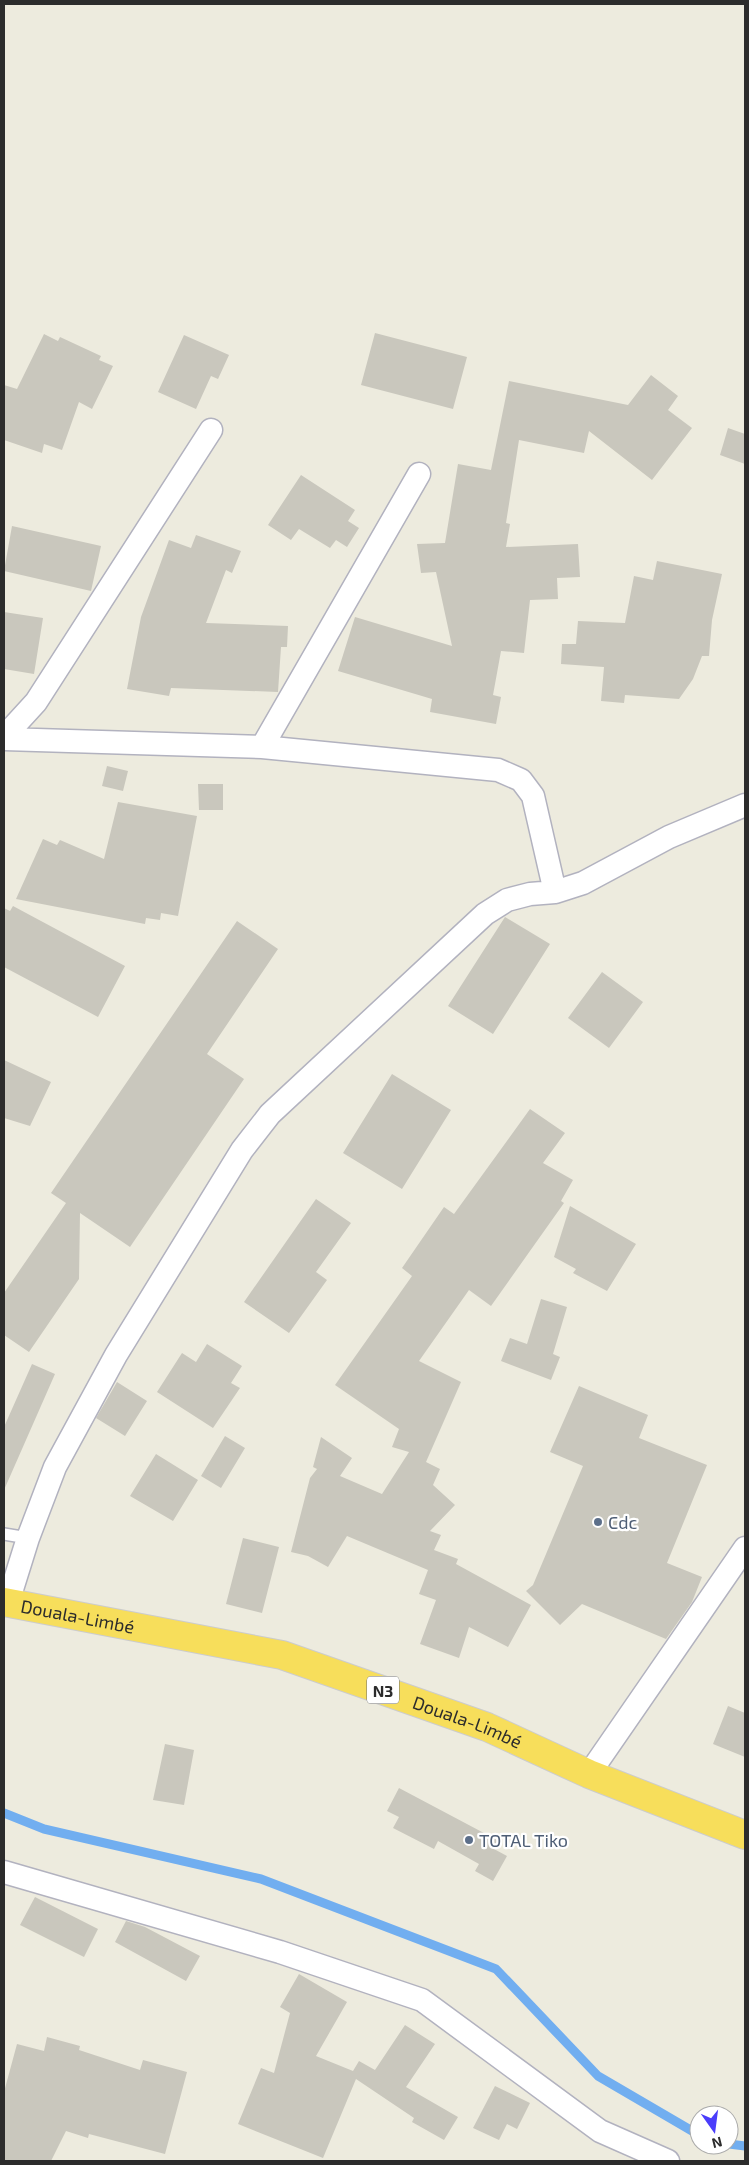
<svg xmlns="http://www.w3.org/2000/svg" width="749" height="2165" font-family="'Exo 2',sans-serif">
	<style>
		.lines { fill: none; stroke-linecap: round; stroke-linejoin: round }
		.stream { stroke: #71aef0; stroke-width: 9 }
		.building { fill: #c9c7bd }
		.service-casing { stroke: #b2b2bf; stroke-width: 14 }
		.minor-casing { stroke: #b2b2bf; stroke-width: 25 }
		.trunk-casing { stroke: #ccc; stroke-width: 30 }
		.service { stroke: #fff; stroke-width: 11 }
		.minor { stroke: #fff; stroke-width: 22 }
		.trunk { stroke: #f7de5b; stroke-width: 28 }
		.service-dot { fill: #5c6f8a; stroke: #fff; stroke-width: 2 }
		.labels { text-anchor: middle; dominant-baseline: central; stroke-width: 4.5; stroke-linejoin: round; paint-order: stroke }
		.shield { fill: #fff; stroke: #6b6b6b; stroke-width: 1 }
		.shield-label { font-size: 16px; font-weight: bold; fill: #2c2c2c }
		.service-label { font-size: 18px; fill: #4e5e75; stroke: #fff; text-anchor: start }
		.street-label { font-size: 18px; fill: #2c2c2c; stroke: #fff }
	</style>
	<rect width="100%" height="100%" fill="#edebde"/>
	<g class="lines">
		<!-- stream -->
		<path class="stream" d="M 4,1813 L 44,1829 L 261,1879 L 496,1969 L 598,2076 L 699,2135
			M 729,2144 L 745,2146"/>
	</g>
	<!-- building -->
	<path class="building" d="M 375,333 L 467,357 L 453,409 L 361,385 Z
		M 44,334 L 58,341 L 60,337 L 101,356 L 99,360 L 113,366 L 92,409 L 79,402 L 62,450 L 44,444 L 42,453 L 4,440 L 4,385 L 17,389 Z
		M 184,335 L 229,355 L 218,379 L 211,376 L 196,409 L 158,392 Z
		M 651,375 L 678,396 L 668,410 L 692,428 L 652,480 L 589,431 L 584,453 L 519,440 L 506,523 L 510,524 L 506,547 L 578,544 L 580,577 L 557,578 L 558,599 L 530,600 L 524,653 L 501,651 L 493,695 L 501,697 L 496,724 L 430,712 L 432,699 L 338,671 L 355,617 L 452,646 L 436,572 L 421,573 L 417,544 L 445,543 L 458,464 L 491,470 L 509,381 L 628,405 Z
		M 728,428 L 745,434 L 745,464 L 720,455 Z
		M 301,475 L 355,510 L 348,521 L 359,528 L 347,547 L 336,540 L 330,548 L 299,529 L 291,540 L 268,525 Z
		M 12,526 L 101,546 L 91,591 L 4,571 Z
		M 196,535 L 241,551 L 232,573 L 226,570 L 206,623 L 288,626 L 287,647 L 281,647 L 278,692 L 171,688 L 169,696 L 127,689 L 141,617 L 169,540 L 191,548 Z
		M 657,561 L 722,574 L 712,620 L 709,656 L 702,656 L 693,679 L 679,699 L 625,695 L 624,703 L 601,701 L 604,667 L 561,664 L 562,644 L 576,644 L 578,621 L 625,623 L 634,576 L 653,580 Z
		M 4,612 L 43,618 L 34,674 L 4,669 Z
		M 107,766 L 128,771 L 123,791 L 102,786 Z
		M 198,784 L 223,784 L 223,810 L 199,810 Z
		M 118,802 L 197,816 L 178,916 L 161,913 L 160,920 L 146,918 L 145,924 L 16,899 L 43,839 L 57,845 L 60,840 L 104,859 Z
		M 13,906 L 125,966 L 98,1017 L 4,967 L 4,908 L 10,911 Z
		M 505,917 L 550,944 L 493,1034 L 448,1006 Z
		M 237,921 L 278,949 L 207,1054 L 244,1079 L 130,1247 L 80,1213 L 79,1279 L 29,1352 L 4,1335 L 4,1293 L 66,1203 L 51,1193 Z
		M 602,972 L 643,1002 L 609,1048 L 568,1018 Z
		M 4,1060 L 51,1082 L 30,1126 L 4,1118 Z
		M 392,1074 L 451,1110 L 402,1189 L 343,1153 Z
		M 530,1109 L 565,1133 L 543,1163 L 573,1180 L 561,1201 L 564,1203 L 491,1306 L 469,1290 L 419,1361 L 461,1382 L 426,1462 L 440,1469 L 433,1485 L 455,1505 L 430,1531 L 441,1535 L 434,1550 L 458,1559 L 456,1564 L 531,1605 L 508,1647 L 469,1627 L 459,1658 L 420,1644 L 436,1600 L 419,1594 L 428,1570 L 347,1536 L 328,1567 L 308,1556 L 291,1552 L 310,1478 L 317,1469 L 313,1467 L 321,1437 L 352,1458 L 340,1476 L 382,1494 L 409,1452 L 392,1447 L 399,1429 L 335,1385 L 412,1276 L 402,1268 L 444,1207 L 454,1214 Z
		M 316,1199 L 351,1223 L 316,1272 L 327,1280 L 289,1333 L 244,1302 Z
		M 570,1206 L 636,1244 L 607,1291 L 573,1273 L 576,1269 L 554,1257 Z
		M 541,1299 L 567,1307 L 553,1354 L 560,1357 L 551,1380 L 501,1361 L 510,1338 L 527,1344 Z
		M 207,1344 L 242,1366 L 231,1383 L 240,1388 L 213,1428 L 157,1392 L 182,1353 L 196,1362 Z
		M 32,1364 L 55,1374 L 4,1490 L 4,1427 Z
		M 117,1382 L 147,1401 L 125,1436 L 96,1418 Z
		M 579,1386 L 648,1415 L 639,1438 L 707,1465 L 667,1563 L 702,1577 L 692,1602 L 666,1639 L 582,1604 L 560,1625 L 526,1591 L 533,1585 L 583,1466 L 550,1452 Z
		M 225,1436 L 245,1448 L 221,1488 L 201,1476 Z
		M 156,1454 L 198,1480 L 173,1521 L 130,1496 Z
		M 243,1538 L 279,1547 L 262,1613 L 226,1604 Z
		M 728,1706 L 745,1713 L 745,1757 L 713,1744 Z
		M 165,1744 L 194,1750 L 184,1805 L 153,1800 Z
		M 399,1788 L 499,1841 L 494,1849 L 507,1856 L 493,1881 L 475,1871 L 479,1864 L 438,1841 L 434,1849 L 393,1828 L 399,1817 L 387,1811 Z
		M 35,1897 L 98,1929 L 84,1957 L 20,1925 Z
		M 126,1921 L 145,1927 L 200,1956 L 186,1981 L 115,1942 Z
		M 299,1974 L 347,2002 L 316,2056 L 353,2071 L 359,2061 L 375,2070 L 405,2025 L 435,2044 L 406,2087 L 458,2117 L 444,2140 L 412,2122 L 414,2118 L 356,2079 L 323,2158 L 238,2124 L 261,2068 L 274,2073 L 290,2013 L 280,2007 Z
		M 47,2037 L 80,2046 L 79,2050 L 140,2070 L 143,2060 L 187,2072 L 165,2154 L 89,2134 L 88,2138 L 66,2131 L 51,2161 L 4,2161 L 4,2092 L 17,2044 L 44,2051 Z
		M 495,2086 L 530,2103 L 517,2129 L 507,2124 L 499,2140 L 473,2128 Z"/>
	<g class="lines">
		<!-- service casing -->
		<g class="service-casing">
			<path id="service" d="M 4,1534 L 28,1538"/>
		</g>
		<!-- minor casing -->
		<g class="minor-casing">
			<path id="minor" d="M 4,737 L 36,702 L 211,430
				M 4,739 L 262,747 L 498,770 L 521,780 L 533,796 L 555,892
				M 262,747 L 419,474
				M 8,1602 L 28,1538 L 55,1467 L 116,1355 L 242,1150 L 270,1114 L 485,914 L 507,900 L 530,894 L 555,892 L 583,883 L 669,837 L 745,805
				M 589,1774 L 745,1548
				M 4,1872 L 280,1952 L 422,2000 L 600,2131 L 668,2161"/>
		</g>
		<!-- trunk casing -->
		<g class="trunk-casing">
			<g id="trunk">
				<path id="s1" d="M 4,1602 L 282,1655 L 487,1727 L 589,1774 L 745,1835"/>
			</g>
		</g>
		<!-- service -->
		<use href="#service" class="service"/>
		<!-- minor -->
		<use href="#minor" class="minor"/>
		<!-- trunk -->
		<use href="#trunk" class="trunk"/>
	</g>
	<!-- markers -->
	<g class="service-dot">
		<circle cx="598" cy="1522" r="5"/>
		<circle cx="469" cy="1840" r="5"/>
	</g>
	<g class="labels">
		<!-- shield labels -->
		<rect class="shield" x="367" y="1676.5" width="32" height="27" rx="4"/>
		<g class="shield-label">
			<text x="383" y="1690">N3</text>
		</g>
		<!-- service labels -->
		<g class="service-label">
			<text x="608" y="1522">Cdc</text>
			<text x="479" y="1840">TOTAL Tiko</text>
		</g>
		<!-- street labels -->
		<g class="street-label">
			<text stroke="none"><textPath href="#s1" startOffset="75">Douala-Limbé</textPath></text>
			<text stroke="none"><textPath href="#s1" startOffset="480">Douala-Limbé</textPath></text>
		</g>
	</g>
	<!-- border -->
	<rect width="749" height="2165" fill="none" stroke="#2c2c2c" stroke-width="10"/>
	<!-- north arrow -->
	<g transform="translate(714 2130) rotate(166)"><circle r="24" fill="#ffffff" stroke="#ababab"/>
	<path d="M0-4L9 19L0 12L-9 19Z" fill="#4a3dfb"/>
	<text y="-8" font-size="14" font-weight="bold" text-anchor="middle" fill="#2c2c2c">N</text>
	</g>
</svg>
